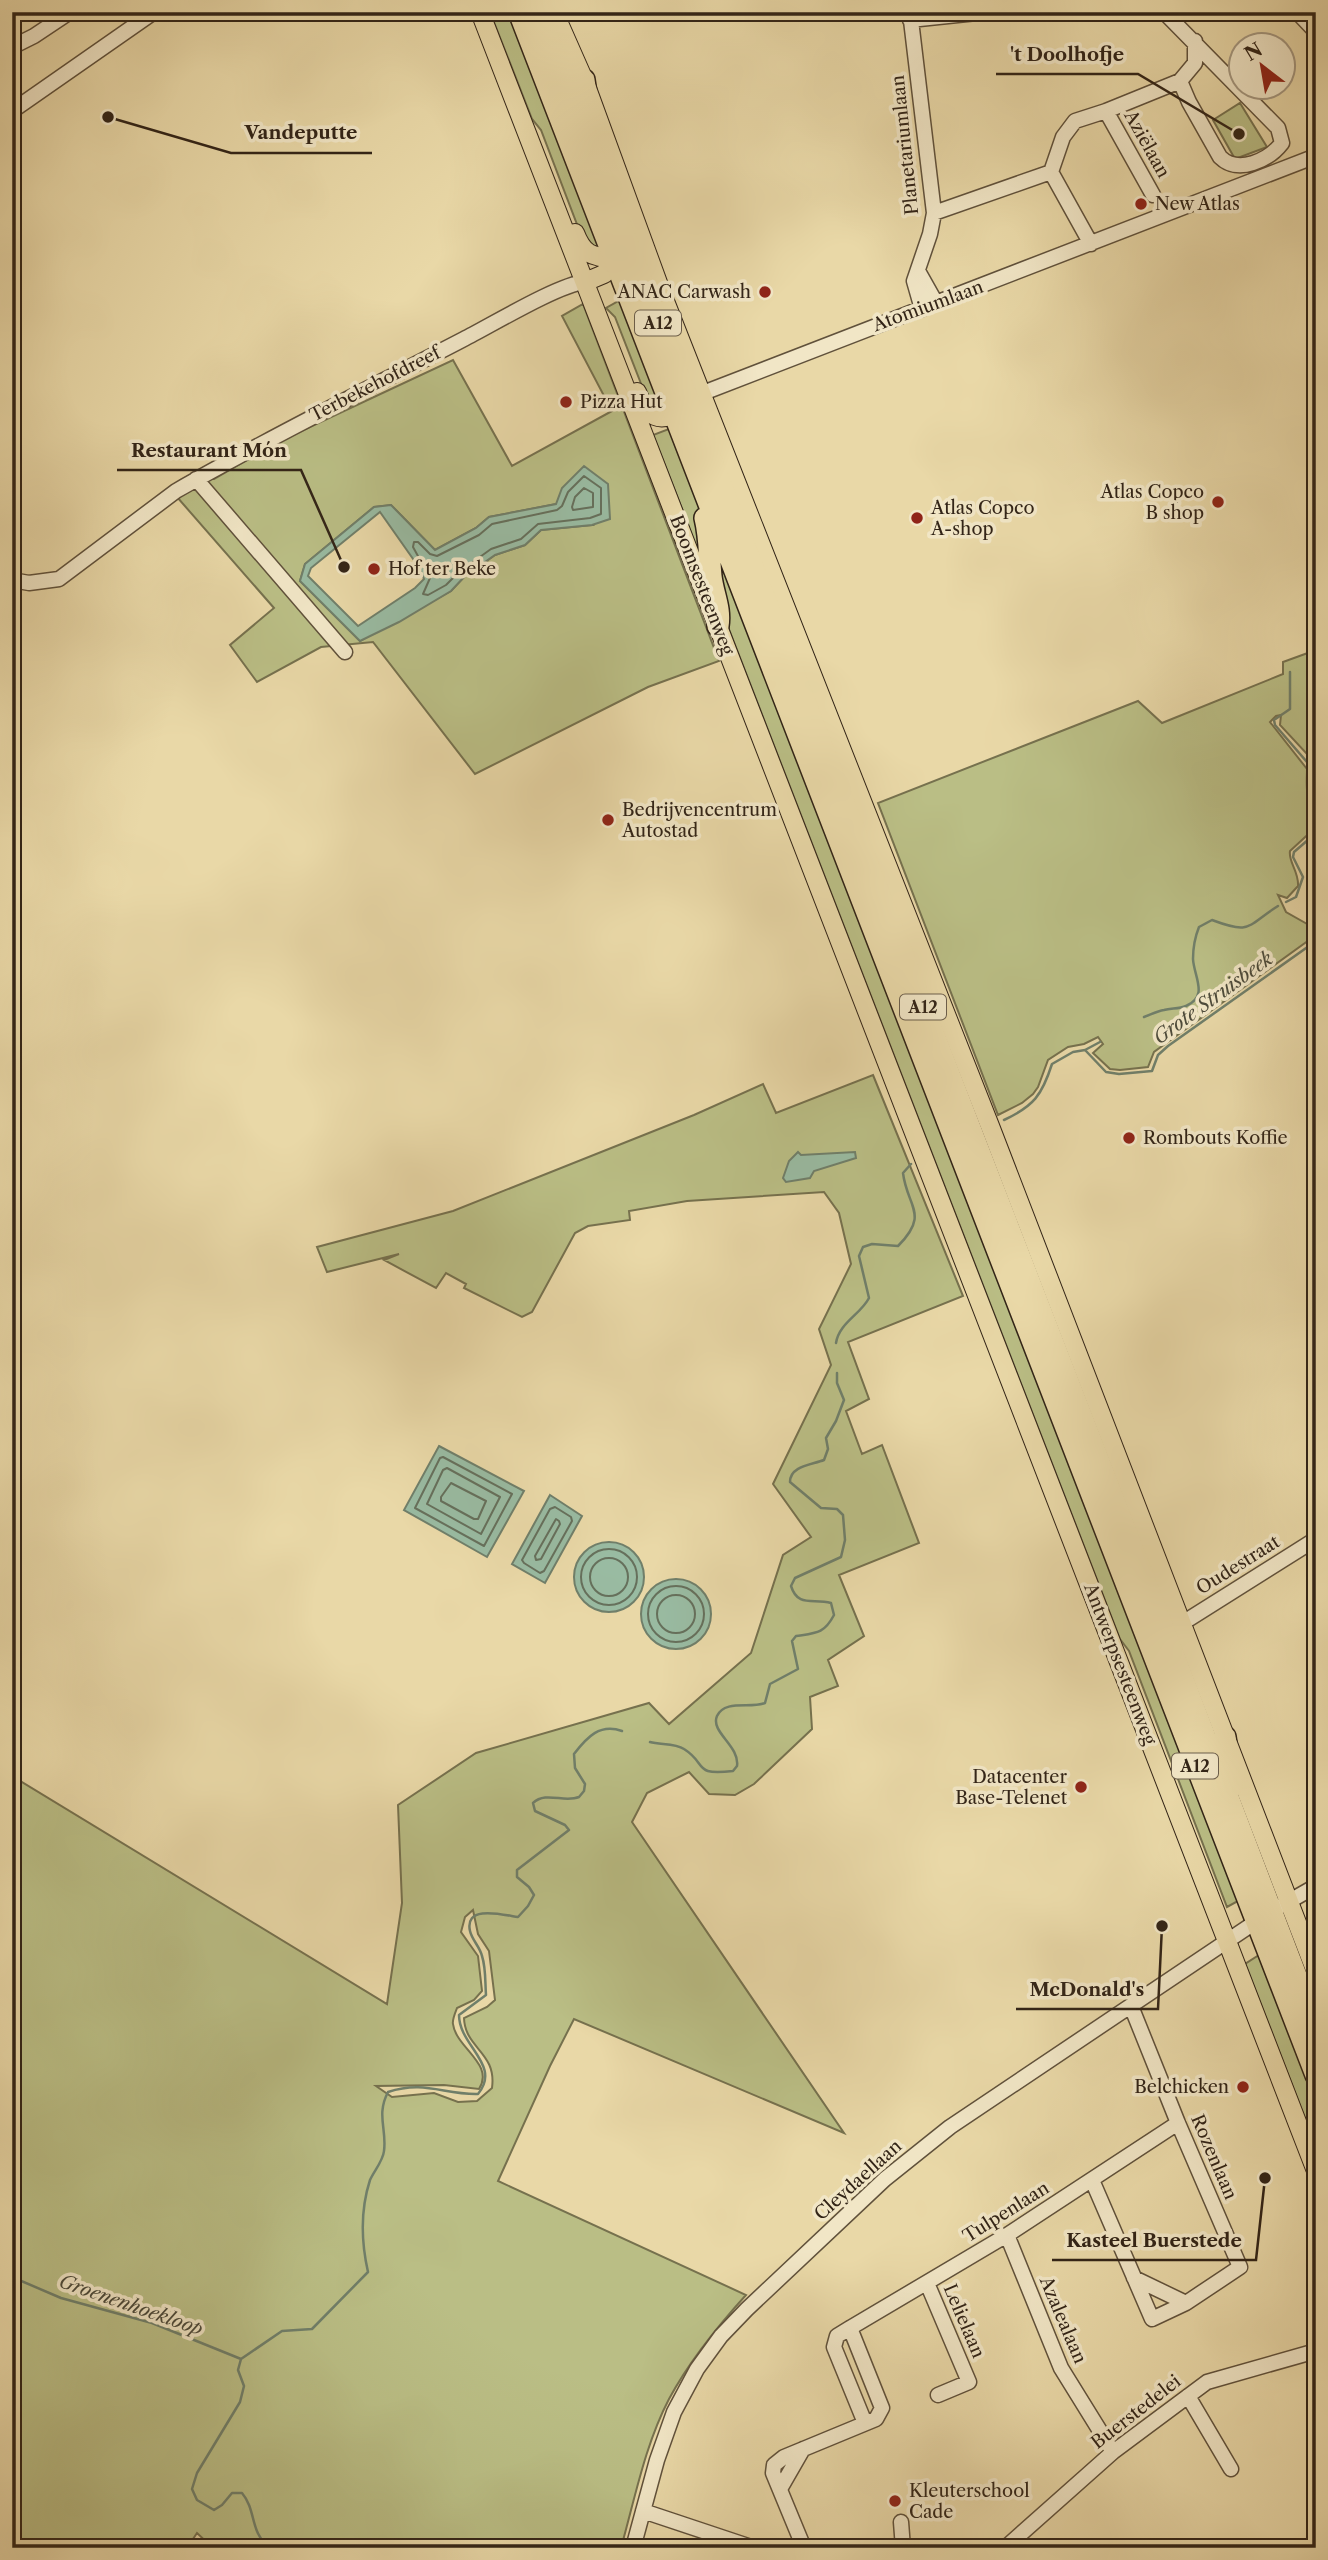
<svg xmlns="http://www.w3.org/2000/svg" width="1328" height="2560" font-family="'Libre Caslon Text',serif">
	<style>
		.green { fill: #babe85; stroke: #76714e; stroke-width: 2; fill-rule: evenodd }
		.water { fill: #99bba2; stroke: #707f6a; stroke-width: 2; fill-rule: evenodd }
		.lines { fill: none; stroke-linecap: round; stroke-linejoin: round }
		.shore { stroke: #66705c; stroke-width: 2 }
		.stream { stroke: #707f6a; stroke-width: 2.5 }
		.minor-casing { stroke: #60513b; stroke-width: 17 }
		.major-casing { stroke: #322417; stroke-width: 20 }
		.highway-casing { stroke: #322417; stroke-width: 24 }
		.minor { stroke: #f1e6c6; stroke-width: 14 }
		.major { stroke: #e9d8a7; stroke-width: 18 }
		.highway { stroke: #e9d8a7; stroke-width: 21 }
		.poi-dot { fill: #8f2418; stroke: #f1e6c6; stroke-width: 2.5 }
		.labels { text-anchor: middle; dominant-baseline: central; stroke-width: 7; stroke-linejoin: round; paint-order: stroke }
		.shield { fill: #f1e6c6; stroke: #6b5e4c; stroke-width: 2 }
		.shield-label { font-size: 16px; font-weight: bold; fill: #322417 }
		.street-label { font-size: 18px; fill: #322417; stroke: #f1e6c6 }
		.poi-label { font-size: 18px; fill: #322417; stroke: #f1e6c6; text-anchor: start }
		.water-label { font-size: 19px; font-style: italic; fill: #4c4a3a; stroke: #f1e6c6 }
		.leader { fill: none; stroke: #322417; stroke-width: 2.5 }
		.callout-dot { fill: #322417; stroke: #f1e6c6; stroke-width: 2.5 }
		.callout-label { font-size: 19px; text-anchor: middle; font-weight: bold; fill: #322417; stroke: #f1e6c6; stroke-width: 7; stroke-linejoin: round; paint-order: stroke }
	</style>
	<rect width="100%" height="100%" fill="#e9d8a7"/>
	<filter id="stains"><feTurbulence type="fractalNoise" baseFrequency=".00286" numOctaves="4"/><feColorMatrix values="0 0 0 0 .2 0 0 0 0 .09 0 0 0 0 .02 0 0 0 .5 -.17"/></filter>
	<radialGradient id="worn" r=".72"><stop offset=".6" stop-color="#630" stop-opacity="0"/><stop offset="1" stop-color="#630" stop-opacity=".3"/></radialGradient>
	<!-- green -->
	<path class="green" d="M 490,12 L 513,12 L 600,250 L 583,240 L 541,130 L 532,119 Z
		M 1240,103 L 1267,147 L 1235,159 L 1213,120 Z
		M 624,298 L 668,411 L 661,411 L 647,399 L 615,317 L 606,308 Z
		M 583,304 L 719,661 L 648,687 L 475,774 L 373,642 L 321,647 L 257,682 L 230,645 L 274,608 L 177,497 L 196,479 L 214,479 L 282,440 L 453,360 L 512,466 L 612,411 L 562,316 ZM 556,504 L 592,525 L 541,530 L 525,545 L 495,555 L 464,577 L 451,591 L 360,641 L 300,581 L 305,564 L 374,507 L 391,505 L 435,550 L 476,528 L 489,517 Z
		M 674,427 L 704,524 L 708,572 L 687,534 L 684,514 L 653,435 Z
		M 713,527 L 1238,1901 L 1227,1907 L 1129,1651 L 1120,1639 L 720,606 Z
		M 1316,650 L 1316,769 L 1308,755 L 1280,725 L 1281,715 L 1276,716 L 1270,722 L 1307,769 C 1307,783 1304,798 1316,807 L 1316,827 L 1290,851 C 1288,862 1299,871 1298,886 L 1287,898 L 1278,895 L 1286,912 L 1316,929 L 1316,935 L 1154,1052 L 1148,1067 L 1120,1070 L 1110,1069 L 1093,1053 L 1103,1044 L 1098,1037 L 1084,1044 L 1068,1047 L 1048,1060 L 1038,1087 L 1033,1094 L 1022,1103 L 998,1115 L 878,803 L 1138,701 L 1162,723 L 1283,674 L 1283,662 Z
		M 873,1075 L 963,1296 L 848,1342 L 869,1399 L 846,1411 L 862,1454 L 882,1445 L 919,1543 L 839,1575 L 864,1636 L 828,1660 L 838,1686 L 810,1697 L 812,1729 L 754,1784 L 735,1795 L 709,1794 L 689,1772 L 647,1793 L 632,1822 L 844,2133 L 574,2019 L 550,2066 L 498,2181 L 746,2295 C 717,2327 690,2360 669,2399 C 645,2445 635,2498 621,2548 L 213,2548 L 197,2533 L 187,2548 L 12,2548 L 12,1776 L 387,2004 L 402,1903 L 398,1805 L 476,1753 L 649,1703 L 669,1724 L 751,1653 L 783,1555 L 811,1537 L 773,1484 L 831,1365 L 819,1329 L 851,1264 L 839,1213 L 824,1192 L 687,1201 L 629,1211 L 630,1220 L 588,1226 L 575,1233 L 532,1312 L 522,1317 L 464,1288 L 466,1284 L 446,1273 L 436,1288 L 384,1260 L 399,1254 L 327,1272 L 317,1247 L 453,1211 L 694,1115 L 763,1084 L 776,1113 ZM 473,1910 L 478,1934 L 489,1951 L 495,2000 L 487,2007 L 464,2018 C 465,2049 497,2052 492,2088 L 477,2101 L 458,2102 L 434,2093 L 392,2097 L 376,2086 L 444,2085 L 479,2089 C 495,2064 456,2048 453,2024 C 452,2020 455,2013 457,2008 L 474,2000 L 482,1991 L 478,1956 L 461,1932 L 465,1917 Z
		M 1259,1955 L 1316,2100 L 1316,2147 L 1245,1964 Z"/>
	<!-- water -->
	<path class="water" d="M 584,466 L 608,484 L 610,519 L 592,525 L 541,530 L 525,545 L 495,555 L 464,577 L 451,591 L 399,622 L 360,641 L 300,581 L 305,564 L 374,507 L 391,505 L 435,550 L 476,528 L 489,517 L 556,504 L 562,488 ZM 380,512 L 418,566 L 424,579 L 415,588 L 358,626 L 308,576 L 311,568 Z
		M 798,1152 L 801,1155 L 855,1152 L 856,1158 L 814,1171 L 810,1178 L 786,1182 L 783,1178 L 789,1161 Z
		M 439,1446 L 524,1491 L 487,1557 L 404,1510 Z
		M 550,1495 L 582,1516 L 545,1583 L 512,1564 Z
		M574 1577a35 35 0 1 1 70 0a35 35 0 1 1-70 0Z
		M641 1614a35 35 0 1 1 70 0a35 35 0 1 1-70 0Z"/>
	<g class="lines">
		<!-- shore -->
		<path class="shore" d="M 584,476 L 601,488 L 601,514 L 590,518 L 538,524 L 521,539 L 491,549 L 459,572 L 446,585 L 428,595 L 423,594 L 430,578 L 413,547 L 414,542 L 418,542 L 430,554 L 437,556 L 479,535 L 492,524 L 557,510 L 562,506 L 568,492 Z
			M 584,488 L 593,493 L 593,507 L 573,510 L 572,507 L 575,497 Z
			M 443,1457 L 512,1494 L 484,1546 L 415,1508 L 440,1458 Z
			M 447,1468 L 500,1497 L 481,1534 L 427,1504 L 443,1470 Z
			M 451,1483 L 486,1501 L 478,1519 L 474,1519 L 441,1501 L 441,1497 Z
			M 555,1507 L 571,1517 L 572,1521 L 544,1571 L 540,1573 L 524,1563 L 522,1560 L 550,1509 Z
			M 556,1519 L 559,1521 L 560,1524 L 541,1559 L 536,1560 L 535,1556 Z
			M581 1577a28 28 0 1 1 56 0a28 28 0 1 1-56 0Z
			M590 1577a19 19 0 1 1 38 0a19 19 0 1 1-38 0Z
			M648 1614a28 28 0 1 1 56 0a28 28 0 1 1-56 0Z
			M657 1614a19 19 0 1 1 38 0a19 19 0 1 1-38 0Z"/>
		<!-- stream -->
		<path class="stream" d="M 1290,672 L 1290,709 L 1274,720 L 1275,725 L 1313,769 L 1312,791 L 1316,802
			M 1286,902 L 1296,897 L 1303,877 L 1293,857 L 1294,852 L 1316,833
			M 1144,1017 C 1150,1015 1157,1011 1164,1010 C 1171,1008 1179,1009 1186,1006 C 1209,996 1194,977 1193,959 C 1193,947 1195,937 1199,927 L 1212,920 C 1252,935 1246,926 1278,906
			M 1085,1050 L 1100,1042
			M 1004,1120 C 1034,1106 1042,1095 1052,1064 L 1073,1052 L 1085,1050 L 1106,1072 L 1119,1074 L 1152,1071 L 1158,1055 L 1168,1046 L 1316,941
			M 836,1343 C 839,1323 861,1314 869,1298 L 859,1256 L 863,1247 L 872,1244 L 898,1246 C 930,1214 907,1207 903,1173 L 911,1164
			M 650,1742 C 660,1745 675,1743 684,1749 C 708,1764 692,1776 733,1771 L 737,1766 C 740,1746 710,1732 717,1716 C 725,1699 751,1709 765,1703 L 770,1684 L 798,1669 L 792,1641 L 796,1636 C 816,1633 824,1634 834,1615 L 831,1603 C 813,1598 798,1608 791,1586 L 795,1578 L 841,1557 L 845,1540 L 843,1515 L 837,1509 L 821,1508 L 790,1482 C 790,1466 811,1465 824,1460 L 828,1449 L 826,1438 L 836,1421 L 844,1400 L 837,1383 L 837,1373
			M 12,2277 L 61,2298 L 152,2323 L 241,2359
			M 270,2548 C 249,2532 257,2511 242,2493 L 232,2493 L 222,2505 L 214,2510 L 197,2500 L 192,2489 L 197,2473 L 240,2402 L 244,2386 L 238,2370 L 241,2359 L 282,2331 L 312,2329 L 368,2272 C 361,2241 360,2211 370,2180 C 374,2171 383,2161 384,2151 C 387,2129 376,2115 388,2092 C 425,2080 444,2095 478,2094 C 502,2065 459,2046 459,2015 L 486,1995 C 485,1982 486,1968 482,1956 C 480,1947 472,1940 470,1931 C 464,1904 504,1915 518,1917 L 528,1906 L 534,1895 L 529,1887 L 517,1877 L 517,1870 L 569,1830 L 565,1825 L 535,1811 L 533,1803 C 546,1791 564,1803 579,1797 L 584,1791 L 585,1784 L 575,1768 L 574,1754 C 587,1737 600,1723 622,1731"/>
		<!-- minor casing -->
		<g class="minor-casing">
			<path id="minor" d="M 910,12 L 934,213 L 930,234 L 914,281 L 922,309
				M 1164,12 L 1278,128 L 1282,143 C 1269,160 1238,175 1220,157 L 1189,102 L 1180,81
				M 1297,12 L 1316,32
				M 910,20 L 986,12
				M 12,47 L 34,36 L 70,12
				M 12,111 L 154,12
				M 1106,111 L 1153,195
				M 1051,172 L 1091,244
				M 934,213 L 1051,172 L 1063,137 L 1075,121 L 1106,111 L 1180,81 L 1195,63 L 1195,41
				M 918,271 L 936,303
				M 703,393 L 1316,156
				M 196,479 L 345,652
				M 12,580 L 29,583 L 59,579 L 176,491 C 270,437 368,389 464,339 C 490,326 559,284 585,282
				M 1181,1624 L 1316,1539
				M 1281,1906 L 1316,1886
				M 1092,2180 L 1152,2319 L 1186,2303 L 1240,2267 L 1178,2123 L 1131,2006
				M 1007,2235 L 1061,2368 L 1113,2452
				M 1134,2278 L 1186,2303
				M 927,2283 L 969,2382 L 938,2395
				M 850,2328 L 1007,2235 L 1178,2123
				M 1188,2396 L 1231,2469
				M 780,2489 L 803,2449
				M 643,2511 L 754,2548
				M 901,2522 L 903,2548
				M 633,2548 L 657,2460 L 674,2412 L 697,2369 L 721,2336 L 747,2309 L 885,2179 L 950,2127 L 1263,1917
				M 804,2548 L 773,2473 L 774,2465 L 784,2457 L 876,2419 L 882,2408 L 850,2328 L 837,2336 L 834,2347 L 865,2423
				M 1005,2548 L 1113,2452 L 1207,2382 L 1316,2351"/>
		</g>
		<!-- major casing -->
		<g class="major-casing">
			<path id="major" d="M 480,12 L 1316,2171
				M 554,12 L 584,80 L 661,291 L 990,1126 L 1316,1972
				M 575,233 C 584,256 592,256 615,259
				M 585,282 L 604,274 L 621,253
				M 637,392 C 647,417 660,426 683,408"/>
		</g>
		<!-- highway casing -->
		<g class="highway-casing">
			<path id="highway" d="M 519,12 L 1316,2075
				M 538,12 L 1157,1611 L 1316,2028
				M 584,80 L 590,120
				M 705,518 C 710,538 709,556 711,576 C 713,594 721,608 718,626
				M 1225,1737 L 1232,1786"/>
		</g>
		<!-- minor -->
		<use href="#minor" class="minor"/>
		<!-- major -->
		<use href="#major" class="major"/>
		<!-- highway -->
		<use href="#highway" class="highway"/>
	</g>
	<!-- markers -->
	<g class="poi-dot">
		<circle cx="1141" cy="204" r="7"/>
		<circle cx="765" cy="292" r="7"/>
		<circle cx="566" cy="402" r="7"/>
		<circle cx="1218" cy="502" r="7"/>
		<circle cx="917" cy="518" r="7"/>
		<circle cx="374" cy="569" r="7"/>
		<circle cx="608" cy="820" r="7"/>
		<circle cx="1129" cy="1138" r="7"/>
		<circle cx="1081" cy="1787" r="7"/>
		<circle cx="1243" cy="2087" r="7"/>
		<circle cx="895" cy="2501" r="7"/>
	</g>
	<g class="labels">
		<!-- shield labels -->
		<g class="shield">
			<rect x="635" y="310.5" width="46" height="25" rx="5"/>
			<rect x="900" y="994.5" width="46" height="25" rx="5"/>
			<rect x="1172" y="1753.5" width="46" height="25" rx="5"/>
		</g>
		<g class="shield-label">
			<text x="658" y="323">A12</text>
			<text x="923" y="1007">A12</text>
			<text x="1195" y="1766">A12</text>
		</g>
		<!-- street labels -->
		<g class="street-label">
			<text transform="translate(1147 144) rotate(61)">Aziëlaan</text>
			<text transform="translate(905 145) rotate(-96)">Planetariumlaan</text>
			<text transform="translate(928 306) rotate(-20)">Atomiumlaan</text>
			<text transform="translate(375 384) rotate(-27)">Terbekehofdreef</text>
			<text transform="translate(702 585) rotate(69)">Boomsesteenweg</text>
			<text transform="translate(1238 1565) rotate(-32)">Oudestraat</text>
			<text transform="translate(1120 1664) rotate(69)">Antwerpsesteenweg</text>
			<text transform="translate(1214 2157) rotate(67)">Rozenlaan</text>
			<text transform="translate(858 2180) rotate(-42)">Cleydaellaan</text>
			<text transform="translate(1006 2212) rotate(-32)">Tulpenlaan</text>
			<text transform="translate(1063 2320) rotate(67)">Azalealaan</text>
			<text transform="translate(964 2321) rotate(67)">Lelielaan</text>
			<text transform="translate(1136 2412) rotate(-38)">Buerstedelei</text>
		</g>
		<!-- poi labels -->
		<g class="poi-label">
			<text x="1155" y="204">New Atlas</text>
			<text x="751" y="292" text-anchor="end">ANAC Carwash</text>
			<text x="580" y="402">Pizza Hut</text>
			<text x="1204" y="492" text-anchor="end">Atlas Copco<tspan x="1204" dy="21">B shop</tspan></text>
			<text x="931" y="508">Atlas Copco<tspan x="931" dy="21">A-shop</tspan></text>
			<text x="388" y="569">Hof ter Beke</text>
			<text x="622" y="810">Bedrijvencentrum<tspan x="622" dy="21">Autostad</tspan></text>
			<text x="1143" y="1138">Rombouts Koffie</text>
			<text x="1067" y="1777" text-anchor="end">Datacenter<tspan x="1067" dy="21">Base-Telenet</tspan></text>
			<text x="1229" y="2087" text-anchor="end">Belchicken</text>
			<text x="909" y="2491">Kleuterschool<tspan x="909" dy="21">Cade</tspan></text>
		</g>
		<!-- water labels -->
		<g class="water-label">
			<text transform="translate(1213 998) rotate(-36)">Grote Struisbeek</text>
			<text transform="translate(131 2305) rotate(19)">Groenenhoekloop</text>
		</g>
	</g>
	<!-- callouts -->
	<path class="leader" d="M1239 134L1138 74H996M108 117L231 153H372M344 567L301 470H117M1162 1926L1158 2009H1016M1265 2178L1256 2260H1052"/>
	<g class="callout-dot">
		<circle cx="1239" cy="134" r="7"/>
		<circle cx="108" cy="117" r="7"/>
		<circle cx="344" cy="567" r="7"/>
		<circle cx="1162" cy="1926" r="7"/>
		<circle cx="1265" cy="2178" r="7"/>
	</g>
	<g class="callout-label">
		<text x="1067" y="61">'t Doolhofje</text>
		<text x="301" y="139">Vandeputte</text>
		<text x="209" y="457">Restaurant Món</text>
		<text x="1087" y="1996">McDonald's</text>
		<text x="1154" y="2247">Kasteel Buerstede</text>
	</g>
	<!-- margin -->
	<rect width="1328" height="2560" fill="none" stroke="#e9d8a7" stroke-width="42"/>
	<rect x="14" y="14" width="1300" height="2532" fill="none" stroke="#322417" stroke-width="3.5"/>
	<rect x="21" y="21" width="1286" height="2518" fill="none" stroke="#322417" stroke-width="2"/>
	<!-- north arrow -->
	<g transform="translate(1262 66) rotate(329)"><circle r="33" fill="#f1e6c6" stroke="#a59880" stroke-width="2"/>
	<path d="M0-5L12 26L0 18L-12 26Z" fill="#8f2418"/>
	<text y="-10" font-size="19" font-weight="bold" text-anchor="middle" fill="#322417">N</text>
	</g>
	<rect width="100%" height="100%" filter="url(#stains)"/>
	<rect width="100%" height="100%" fill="url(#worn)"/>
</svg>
